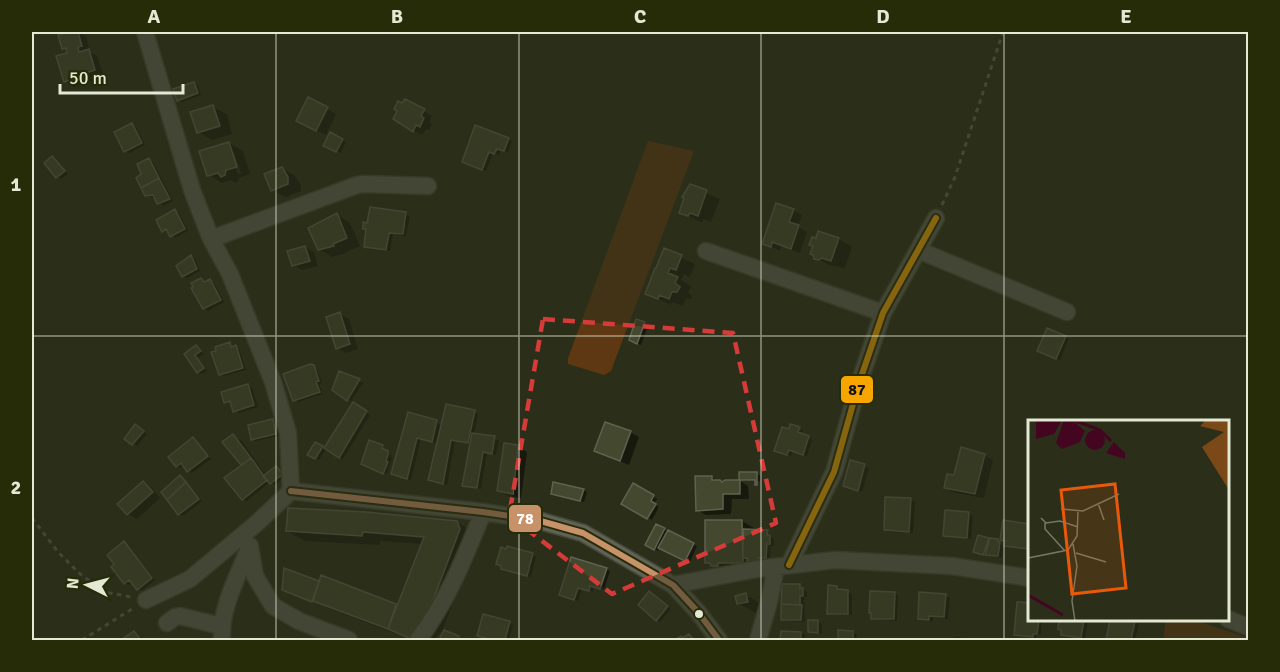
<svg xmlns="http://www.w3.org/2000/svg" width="1280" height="672" font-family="Signika,sans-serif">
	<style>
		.green { fill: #5d3812 }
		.shadow { fill: #0007; fill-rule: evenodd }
		.building { fill: #43482e; stroke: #5f6251; stroke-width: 1.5 }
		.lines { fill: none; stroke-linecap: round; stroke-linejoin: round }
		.minor-casing { stroke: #454838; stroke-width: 19 }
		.path { stroke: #616456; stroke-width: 3; stroke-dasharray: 4.5 4.5; stroke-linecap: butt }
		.minor { stroke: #5f6254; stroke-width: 16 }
		.bus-1-casing { stroke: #262c07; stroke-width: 10 }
		.bus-2-casing { stroke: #262c07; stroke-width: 10 }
		.bus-1 { stroke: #c7916a; stroke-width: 6 }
		.bus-2 { stroke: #f7a600; stroke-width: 6 }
		.marked { fill: none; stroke: #d73b39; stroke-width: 4.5; stroke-dasharray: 12 8; stroke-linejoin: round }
		.grid { fill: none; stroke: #e4e9d4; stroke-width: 1.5; stroke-opacity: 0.55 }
		.bus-dot { fill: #e4e9d4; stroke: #262c07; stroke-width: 2 }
		.inset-river { fill: none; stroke: #440521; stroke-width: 3 }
		.inset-road { fill: none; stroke: #757964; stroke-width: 1.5 }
		.view { fill: #e8590c; fill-opacity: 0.15; stroke: #e8590c; stroke-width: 3 }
		.inset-edge { fill: none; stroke: #e4e9d4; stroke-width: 3 }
		.line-badge { stroke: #262c07; stroke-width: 2 }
		.badge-label { font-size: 16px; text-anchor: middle; font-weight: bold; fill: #fff }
		.pale-badge-label { font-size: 16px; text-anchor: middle; font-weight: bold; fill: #111 }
		.neatline { fill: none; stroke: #e4e9d4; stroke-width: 2 }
		.grid-label { font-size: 20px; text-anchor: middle; font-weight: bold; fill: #e4e9d4 }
	</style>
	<rect width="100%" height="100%" fill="#2b2f1a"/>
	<!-- green -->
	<path class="green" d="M 648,141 L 694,151 L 611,371 L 604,375 L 568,364 L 568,358 Z
		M 1166,620 L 1194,620 L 1248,638 L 1248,640 L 1163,640 Z"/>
	<!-- shadow -->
	<path class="shadow" d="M 78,32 L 86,36 L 90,52 L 97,56 L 103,74 L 94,77 L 94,80 L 74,87 L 65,81 L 69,54 L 68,50 L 63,48 L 60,36 Z
		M 194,83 L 198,86 L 201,95 L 182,102 L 178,100 Z
		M 308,99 L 336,114 L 326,135 L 306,125 Z
		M 405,101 L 432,116 L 429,122 L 432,124 L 429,130 L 426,129 L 422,135 L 413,130 L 403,105 Z
		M 213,107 L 227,114 L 232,134 L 212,140 L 198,132 Z
		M 132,125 L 136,127 L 145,145 L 129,153 L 125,151 Z
		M 330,134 L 346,142 L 341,153 L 325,145 Z
		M 508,139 L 512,141 L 508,152 L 501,150 L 499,155 L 493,153 L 486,171 L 467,164 Z
		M 229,143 L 243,151 L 250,174 L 239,178 L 239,180 L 236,183 L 231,180 L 222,183 L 209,175 ZM 231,152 L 234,152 L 241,173 L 238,174 Z
		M 52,158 L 68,174 L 61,179 L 46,164 Z
		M 149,160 L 153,162 L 173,201 L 163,206 L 155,198 L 146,195 L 143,174 Z
		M 282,168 L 295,176 L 301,185 L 301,191 L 286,197 L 272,190 Z
		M 690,186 L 720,199 L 711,222 L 703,219 L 702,223 L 681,212 Z
		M 371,208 L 410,216 L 406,236 L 393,234 L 390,251 L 369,249 L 365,246 L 368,230 L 364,228 L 369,225 Z
		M 793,210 L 802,215 L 798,227 L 807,232 L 800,253 L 781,246 L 780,251 L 763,243 Z
		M 175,211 L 179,213 L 188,231 L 175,238 L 169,232 L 167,233 L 163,230 Z
		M 337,215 L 350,223 L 360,246 L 346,252 L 346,253 L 332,257 L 319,249 Z
		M 819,233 L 839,239 L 852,247 L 845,268 L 829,265 L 816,258 Z
		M 305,247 L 314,252 L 318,266 L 302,270 L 293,265 Z
		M 665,250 L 695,264 L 690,277 L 684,274 L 681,280 L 691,286 L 688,292 L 692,296 L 691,299 L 686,299 L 683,306 L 672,302 L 671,305 L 647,293 Z
		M 191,257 L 195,259 L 200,271 L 187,278 L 183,276 Z
		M 201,279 L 214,283 L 224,302 L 208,311 L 204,308 Z
		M 340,314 L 349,319 L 358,349 L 346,353 L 337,348 Z
		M 644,324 L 648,326 L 641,345 L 634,342 Z
		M 1065,337 L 1069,339 L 1060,360 L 1042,353 Z
		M 230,344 L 239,349 L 246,370 L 224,376 L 220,374 Z
		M 196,346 L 204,354 L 198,358 L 207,371 L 202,374 L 198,372 L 186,354 Z
		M 313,366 L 317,369 L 322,383 L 319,384 L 323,394 L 298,402 L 294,400 Z
		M 340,373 L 363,383 L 351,401 L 334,390 Z
		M 248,386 L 252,388 L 258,407 L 239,413 L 235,411 L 232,403 L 225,402 Z
		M 354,404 L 370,415 L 343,459 L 327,448 L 319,460 L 309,454 L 316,444 L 326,449 Z
		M 474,412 L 478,414 L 474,435 L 499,440 L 496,455 L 487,453 L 481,489 L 464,485 L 471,444 L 455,441 L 447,485 L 430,479 L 438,444 L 421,439 L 411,480 L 393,474 L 409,414 L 442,425 Z
		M 273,421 L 277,423 L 279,436 L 256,441 L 252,439 Z
		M 139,428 L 147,434 L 137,446 L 126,438 Z
		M 799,429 L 803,431 L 801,435 L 812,440 L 807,456 L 793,451 L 791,456 L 780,452 L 790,431 Z
		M 630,432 L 639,437 L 629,465 L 596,451 Z
		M 233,436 L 242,441 L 266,476 L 276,468 L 286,476 L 275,485 L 270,482 L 247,501 L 243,499 L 244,466 L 225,442 Z
		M 193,439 L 211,459 L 192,473 L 184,465 L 180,468 L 177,466 Z
		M 382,447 L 386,449 L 385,451 L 391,455 L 392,458 L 387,474 L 367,466 Z
		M 518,447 L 527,452 L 521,498 L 508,496 L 499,491 Z
		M 984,455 L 993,460 L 984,498 L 955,493 L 946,488 L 956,477 Z
		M 851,461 L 869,468 L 862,492 L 848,488 Z
		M 757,474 L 761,476 L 760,481 L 745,481 L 740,479 Z
		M 181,477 L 202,501 L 183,516 L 179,513 Z
		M 712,477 L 723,484 L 740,481 L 748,486 L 749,499 L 732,499 L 731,514 L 706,515 L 697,510 Z
		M 143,483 L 152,488 L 160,498 L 137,519 L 128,514 L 119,504 Z
		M 634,485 L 657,499 L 654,504 L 659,507 L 652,520 L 623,504 Z
		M 583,490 L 587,492 L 584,502 L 552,493 Z
		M 911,500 L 915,502 L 913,533 L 889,532 L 885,529 Z
		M 969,514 L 973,516 L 971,539 L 948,537 L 944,535 Z
		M 742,521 L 759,531 L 771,534 L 771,537 L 774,539 L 774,546 L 771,546 L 770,559 L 763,559 L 763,563 L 730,576 L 707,562 L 706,522 Z
		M 457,522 L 475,533 L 477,540 L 443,629 L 434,640 L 412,640 L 328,608 L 317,601 L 316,603 L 287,592 L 285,570 L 320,583 L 322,577 L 399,607 L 423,544 L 380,541 L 380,545 L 305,541 L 287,531 Z
		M 657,526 L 697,546 L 690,562 L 660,547 L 658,551 L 647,544 Z
		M 988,539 L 1001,543 L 1004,546 L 1002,558 L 979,553 Z
		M 124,543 L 128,545 L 155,580 L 142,591 L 133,582 L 129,585 L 125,583 Z
		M 532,554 L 536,557 L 531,577 L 506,570 Z
		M 606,569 L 610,571 L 604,590 L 594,587 L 593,592 L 582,589 L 578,601 L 561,595 Z
		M 800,586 L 807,592 L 807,597 L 804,597 L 805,622 L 786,621 L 782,619 Z
		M 836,587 L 852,594 L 852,615 L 833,615 L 829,613 Z
		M 894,593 L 898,595 L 897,621 L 877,620 L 873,618 Z
		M 654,595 L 671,609 L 660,622 L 657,620 Z
		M 746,595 L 763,605 L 765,611 L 756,613 L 738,603 Z
		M 946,596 L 950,598 L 948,619 L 933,617 L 933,622 L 919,618 Z
		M 1030,620 L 1042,620 L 1041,635 L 1037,635 L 1036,638 L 1020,636 L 1016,634 Z
		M 1061,620 L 1088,620 L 1085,639 L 1062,634 L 1063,630 L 1060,629 Z
		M 1111,620 L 1121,620 L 1139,624 L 1135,640 L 1108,640 Z
		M 818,622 L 822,624 L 822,634 L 810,632 Z
		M 509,623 L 513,625 L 509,640 L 494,640 L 478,635 Z
		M 840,632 L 853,632 L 857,635 L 856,640 L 839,640 Z
		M 134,633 L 143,638 L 145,640 L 124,640 Z
		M 782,633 L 801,633 L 805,635 L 804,640 L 782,640 Z
		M 955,637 L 965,638 L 970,640 L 955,640 Z"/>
	<!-- building -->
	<path class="building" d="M 71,32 L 78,32 L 82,46 L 78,47 L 79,52 L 89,49 L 95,70 L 86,73 L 86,75 L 64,82 L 56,56 L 67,53 L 66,48 L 62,49 L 58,35 Z
		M 194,82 L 198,93 L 177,101 L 173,89 Z
		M 308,97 L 328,107 L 316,131 L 296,121 Z
		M 405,99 L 425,109 L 421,116 L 424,118 L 420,127 L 416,125 L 413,132 L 393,119 L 397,111 L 394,109 L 398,101 L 402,103 Z
		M 213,105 L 220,126 L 197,133 L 190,112 Z
		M 132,123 L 142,143 L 124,152 L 114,132 Z
		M 475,125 L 509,138 L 504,151 L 497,149 L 494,154 L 489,152 L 482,170 L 462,162 Z
		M 330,132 L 343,139 L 336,152 L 323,146 Z
		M 229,142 L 237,167 L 226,170 L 225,175 L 221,177 L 218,173 L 207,176 L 199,151 Z
		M 52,156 L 65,171 L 56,178 L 44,163 Z
		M 149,158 L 159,178 L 141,188 L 136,178 L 141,174 L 137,164 Z
		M 282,167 L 288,177 L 288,184 L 271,191 L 264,174 Z
		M 159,178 L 170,199 L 157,204 L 153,195 L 145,196 L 141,188 Z
		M 690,184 L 707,190 L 698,216 L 690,213 L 688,216 L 679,213 L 684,198 L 682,197 Z
		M 776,203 L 794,209 L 789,222 L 799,225 L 791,249 L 772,242 L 771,247 L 762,244 Z
		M 370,207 L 406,212 L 403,234 L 389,233 L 386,250 L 364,247 L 366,229 L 363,229 L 363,222 L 367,223 Z
		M 175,209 L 185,229 L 170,237 L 166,229 L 162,232 L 156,220 Z
		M 337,213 L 347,238 L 333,244 L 334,246 L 318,250 L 308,228 Z
		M 818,231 L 839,238 L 831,261 L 822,258 L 819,260 L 814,259 L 813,255 L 810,254 L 813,246 L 809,245 L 812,237 L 816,238 Z
		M 305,246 L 310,261 L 292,266 L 287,251 Z
		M 664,248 L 682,255 L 676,270 L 670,268 L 668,273 L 678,277 L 675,283 L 680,287 L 677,292 L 672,292 L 669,299 L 659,295 L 658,299 L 645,294 L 655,268 L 656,268 Z
		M 191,255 L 197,269 L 182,277 L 176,266 Z
		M 201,278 L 204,282 L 210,279 L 221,300 L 203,309 L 191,288 L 193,287 L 191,283 Z
		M 340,312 L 350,344 L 336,349 L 326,317 Z
		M 636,319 L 645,322 L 637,344 L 629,340 Z
		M 1047,328 L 1066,336 L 1056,359 L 1037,351 Z
		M 230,342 L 231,347 L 236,345 L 243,368 L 219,375 L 211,352 L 216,351 L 215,347 Z
		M 196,345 L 201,351 L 195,355 L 204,368 L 197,373 L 184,354 Z
		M 310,364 L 314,365 L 319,381 L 316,382 L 320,392 L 293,401 L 283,374 Z
		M 339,371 L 360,379 L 347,401 L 332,390 Z
		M 248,384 L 254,405 L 233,412 L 230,401 L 224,403 L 221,392 Z
		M 353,402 L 367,411 L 339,458 L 324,448 Z
		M 446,404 L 475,410 L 468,443 L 451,440 L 443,484 L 428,480 Z
		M 408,412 L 437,420 L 432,442 L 417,438 L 407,479 L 391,474 Z
		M 273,419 L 276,434 L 251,440 L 248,425 Z
		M 605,422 L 631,431 L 620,461 L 594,451 Z
		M 135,424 L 144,431 L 132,445 L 124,439 Z
		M 790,424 L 800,427 L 798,432 L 809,436 L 803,455 L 789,450 L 787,455 L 774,451 L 782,427 L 789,429 Z
		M 472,433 L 495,436 L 492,454 L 483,452 L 477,488 L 462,486 Z
		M 233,434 L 251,458 L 241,465 L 222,442 Z
		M 193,437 L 208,456 L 187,472 L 181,463 L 176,467 L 168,457 Z
		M 369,440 L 383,445 L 382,448 L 388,451 L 388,455 L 386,461 L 388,462 L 383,474 L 361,464 Z
		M 315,442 L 323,446 L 315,459 L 307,455 Z
		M 504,443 L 518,445 L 513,494 L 497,491 Z
		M 961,447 L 985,454 L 975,494 L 944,488 L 947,474 L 954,475 Z
		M 251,458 L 267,480 L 242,500 L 224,478 Z
		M 850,460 L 865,464 L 858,491 L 843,486 Z
		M 276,466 L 283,474 L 270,484 L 263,476 Z
		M 739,472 L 757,472 L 757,485 L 755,485 L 755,480 L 739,480 Z
		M 180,475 L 186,482 L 167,500 L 161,492 Z
		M 695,476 L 712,476 L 712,480 L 720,480 L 722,482 L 725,480 L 740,480 L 740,494 L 723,494 L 723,509 L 696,511 Z
		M 143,481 L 153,492 L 127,515 L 117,504 Z
		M 186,482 L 199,499 L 178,515 L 167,500 Z
		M 553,482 L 584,489 L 580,501 L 551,494 Z
		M 633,483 L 654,495 L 651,501 L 656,504 L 647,519 L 621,504 Z
		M 885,497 L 911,498 L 909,532 L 884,530 Z
		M 288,508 L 366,512 L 457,521 L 460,529 L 426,619 L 409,638 L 388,629 L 424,537 L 363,532 L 362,536 L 286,531 Z
		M 945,510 L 969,512 L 967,538 L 943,536 Z
		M 705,520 L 742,520 L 743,563 L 718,563 L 718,566 L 711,566 L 710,563 L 705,563 Z
		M 1003,520 L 1030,524 L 1030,549 L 1004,546 L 1005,541 L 1000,540 Z
		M 656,524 L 665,528 L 654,550 L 645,545 Z
		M 743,529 L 768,530 L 767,535 L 770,535 L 770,544 L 767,544 L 766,558 L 759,558 L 759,561 L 747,562 L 747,558 L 743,558 Z
		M 668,530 L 694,543 L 685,561 L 658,548 Z
		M 978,535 L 989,538 L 983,555 L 973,552 Z
		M 990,538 L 998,539 L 998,542 L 1000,542 L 998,556 L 985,555 Z
		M 124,541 L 152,578 L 137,590 L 129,580 L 124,584 L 111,567 L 114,564 L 107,555 Z
		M 507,546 L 533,553 L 527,576 L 501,569 L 501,566 L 496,564 L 501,547 L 506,549 Z
		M 571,557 L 607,568 L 600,589 L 590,586 L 589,591 L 578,588 L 574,600 L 559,595 Z
		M 284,568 L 319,581 L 312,602 L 282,590 Z
		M 321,575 L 396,604 L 388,629 L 313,601 Z
		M 782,584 L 800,584 L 800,588 L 803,588 L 803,596 L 800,596 L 800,605 L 781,604 Z
		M 828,585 L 837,586 L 837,589 L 848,590 L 848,614 L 827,614 Z
		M 649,591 L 668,606 L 656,621 L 638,605 Z
		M 870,591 L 895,592 L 894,619 L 871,619 L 871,613 L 869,613 Z
		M 919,592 L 946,594 L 944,617 L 929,616 L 929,620 L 918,619 Z
		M 746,593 L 748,602 L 737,604 L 735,596 Z
		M 1017,602 L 1030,603 L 1030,620 L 1039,620 L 1037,634 L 1033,634 L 1033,637 L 1014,635 Z
		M 781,604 L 802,605 L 801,620 L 781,620 Z
		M 483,614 L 510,621 L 505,640 L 494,640 L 477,636 Z
		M 808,620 L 818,620 L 818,633 L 808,632 Z
		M 1059,620 L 1084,620 L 1081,638 L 1061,635 L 1061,630 L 1058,629 Z
		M 1110,620 L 1135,621 L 1131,640 L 1106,640 Z
		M 444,630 L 459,636 L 458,640 L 439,640 Z
		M 838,630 L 853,631 L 853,640 L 838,640 Z
		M 134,631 L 141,640 L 121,640 Z
		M 781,631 L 801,632 L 801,640 L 780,640 Z
		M 689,634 L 694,640 L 674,640 L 681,636 L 682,638 Z"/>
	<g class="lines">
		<!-- minor casing -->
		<g class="minor-casing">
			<path id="minor" d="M 145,32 L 192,190 L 211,239 L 230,274 L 273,382 L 288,433 L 291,491 L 257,523 L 190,579 L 146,600
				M 211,239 L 357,185 L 363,184 L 428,186
				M 918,250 L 1067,312
				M 706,251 L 883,313
				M 291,491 L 483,512 L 537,520 L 583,533 L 673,585 L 698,612 L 719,640
				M 250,546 L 255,576 L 273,606 L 299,621 L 349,640
				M 789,565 L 834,472 L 858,386 L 883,313 L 936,218
				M 673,585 L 757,569 L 835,560 L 952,566 L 1030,578
				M 1228,619 L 1248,627
				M 167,623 L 175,617 L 180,616 L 221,626
				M 222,640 C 220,608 238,576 250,546
				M 418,640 C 447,602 465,557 483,512
				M 758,640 L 769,602 L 776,567"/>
		</g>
		<!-- path -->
		<path class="path" d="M 942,205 L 955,177 L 1003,32
			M 32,518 L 58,552 L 79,573 L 104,592 L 132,597
			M 82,640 L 132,609"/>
		<!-- minor -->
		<use href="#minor" class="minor"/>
		<!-- bus-1 casing -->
		<g class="bus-1-casing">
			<path id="bus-1" d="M 291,491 L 483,512 L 537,520 L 583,533 L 673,585 L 698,612 L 719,640"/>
		</g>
		<!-- bus-2 casing -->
		<g class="bus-2-casing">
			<path id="bus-2" d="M 789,565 L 834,472 L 858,386 L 883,313 L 936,218"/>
		</g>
		<!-- bus-1 -->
		<use href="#bus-1" class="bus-1"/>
		<!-- bus-2 -->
		<use href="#bus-2" class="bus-2"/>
	</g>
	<!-- marked area -->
	<path d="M0 0H1280V672H0ZM 543,319 L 733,333 L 776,523 L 612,594 L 509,516 Z" fill="#2b2f1a" fill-opacity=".55" fill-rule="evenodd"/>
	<path class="marked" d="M 543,319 L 733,333 L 776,523 L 612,594 L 509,516 Z"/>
	<!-- grid -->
	<path class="grid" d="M 276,32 L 276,640M 519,32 L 519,640M 761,32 L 761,640M 1004,32 L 1004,640M 32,336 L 1248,336"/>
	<!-- markers -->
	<circle class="bus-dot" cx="699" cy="614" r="5"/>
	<!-- overview -->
	<g transform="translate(1028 420)">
		<rect width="201" height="201" fill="#2b2f1a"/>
		<path d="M 178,0 L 201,0 L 201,70 L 174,27 L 196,12 L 172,6 Z" fill="#7b4917"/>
		<path d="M 8,0 L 34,0 L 26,14 L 8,19 ZM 36,0 L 45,1 L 57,11 L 52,22 L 34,29 L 28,23 ZM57 20a10 10 0 1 1 20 0a10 10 0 1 1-20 0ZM 86,22 L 97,33 L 97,39 L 78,33 Z" fill="#440521"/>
		<path class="inset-river" d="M 45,0 L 72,10 L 83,21M 0,175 L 35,195"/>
		<path class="inset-road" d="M 70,83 L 76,100M 33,89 L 55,91 L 91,74M 13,98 L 18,103 L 32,101 L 50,107M 17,103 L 17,109 L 37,131M 45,124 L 49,146 L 44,181 L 47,201M 48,133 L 78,142M 0,138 L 40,130 L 49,116 L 50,92"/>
		<path class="view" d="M 87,64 L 98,168 L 44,174 L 33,70 Z"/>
		<rect width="201" height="201" class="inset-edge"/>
	</g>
	<g class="line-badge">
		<rect x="840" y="375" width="34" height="29" rx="6" fill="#f7a600"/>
		<rect x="508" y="504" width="34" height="29" rx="6" fill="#c7916a"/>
	</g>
	<g class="badge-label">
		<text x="525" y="524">78</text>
	</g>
	<g class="pale-badge-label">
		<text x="857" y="395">87</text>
	</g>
	<!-- border -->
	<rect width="1280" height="672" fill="none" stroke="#262c07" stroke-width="66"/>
	<!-- north arrow -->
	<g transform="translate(87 585) rotate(276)" stroke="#262c07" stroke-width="4.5" paint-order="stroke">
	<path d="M0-4.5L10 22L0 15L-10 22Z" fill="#e4e9d4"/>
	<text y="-9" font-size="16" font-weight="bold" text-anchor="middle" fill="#e4e9d4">N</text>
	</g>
	<!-- scale -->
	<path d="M60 84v9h123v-9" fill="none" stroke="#e4e9d4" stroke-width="3"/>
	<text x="69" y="84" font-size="18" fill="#e4e9d4" stroke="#262c07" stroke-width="4.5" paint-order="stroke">50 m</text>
	<rect x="33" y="33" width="1214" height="606" class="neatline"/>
	<g class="grid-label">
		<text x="154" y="23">A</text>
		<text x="397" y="23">B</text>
		<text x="640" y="23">C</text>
		<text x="883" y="23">D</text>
		<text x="1126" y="23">E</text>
		<text x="16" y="191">1</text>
		<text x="16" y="494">2</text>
	</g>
</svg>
